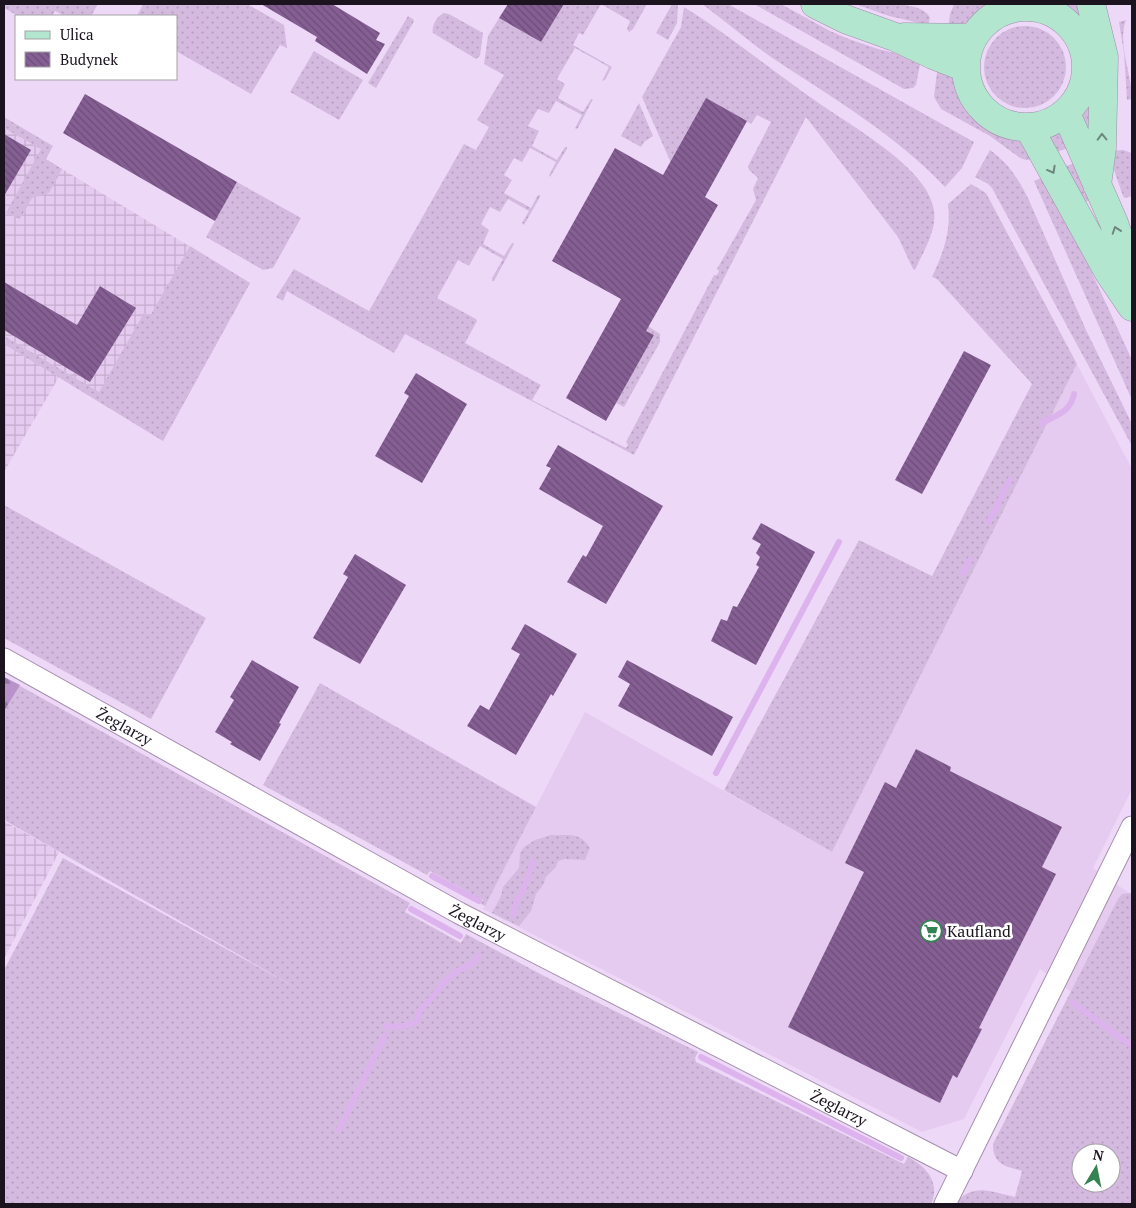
<svg xmlns="http://www.w3.org/2000/svg" width="1136" height="1208" font-family="'PT Serif',serif">
	<style>
		.built { fill: #e6cbf1 }
		.industrial { fill: url(#industrial-grid) }
		.grass { fill: url(#grass-dots); fill-rule: evenodd }
		.forest { fill: url(#forest-firs) }
		.lines { fill: none; stroke-linecap: round; stroke-linejoin: round }
		.stream { stroke: #dcb3ec; stroke-width: 6 }
		.building { fill: url(#building-back-hatch) }
		.street-casing { stroke: #a28dab; stroke-width: 23 }
		.secondary-casing { stroke: #a28dab; stroke-width: 29 }
		.street { stroke: #fff; stroke-width: 21 }
		.secondary { stroke: #b2e6ce; stroke-width: 28 }
		.oneway { stroke: #6e877f }
		.labels { text-anchor: middle; dominant-baseline: central; stroke-width: 5; stroke-linejoin: round; paint-order: stroke }
		.street-label { font-size: 16px; fill: #1b131e; stroke: #fff }
		.poi-label { font-size: 16px; fill: #1b131e; stroke: #fff; text-anchor: start }
	</style>
	<defs>
		<pattern id="industrial-grid" width="8" height="8" patternUnits="userSpaceOnUse" patternTransform="scale(1.25)"><rect width="8" height="8" fill="#e6cbf1"/><path d="M0 4h8M4 0v8" fill="none" stroke="#c5adce"/></pattern>
		<pattern id="grass-dots" width="8" height="8" patternUnits="userSpaceOnUse" patternTransform="scale(1.25)"><rect width="8" height="8" fill="#d5bae0"/><path d="M2 2h.1M6 6h.1" fill="none" stroke="#b69fc0" stroke-width="1.8" stroke-linecap="round"/></pattern>
		<pattern id="forest-firs" width="22" height="20" patternUnits="userSpaceOnUse" patternTransform="scale(1.25)"><rect width="22" height="20" fill="#ba92ca"/><path d="M5 1l3.5 6h-7zM16 11l3.5 6h-7z" fill="#9676a3"/></pattern>
		<pattern id="building-back-hatch" width="6" height="6" patternUnits="userSpaceOnUse" patternTransform="scale(1.25)"><rect width="6" height="6" fill="#855f93"/><path d="M-1 5l2 2M0 0l6 6M5-1l2 2" fill="none" stroke="#6c4d77"/></pattern>
	</defs>
	<rect width="100%" height="100%" fill="#eed8f8"/>
	<!-- built -->
	<path class="built" d="M 1077,364 L 1132,469 L 1132,789 L 1093,868 L 1132,895 L 1132,1037 L 1040,969 L 964,1119 L 922,1132 L 483,909 L 585,712 L 832,852 Z"/>
	<!-- industrial -->
	<path class="industrial" d="M 4,128 L 42,149 L 39,155 L 250,283 L 163,441 L 59,377 L 4,472 Z
		M 4,821 L 59,852 L 4,959 Z"/>
	<!-- grass -->
	<path class="grass" d="M 4,4 L 98,4 L 91,16 L 65,16 L 55,11 L 52,16 L 18,16 L 4,8 Z
		M 143,4 L 247,4 L 284,25 L 287,48 L 280,45 L 251,94 L 176,51 L 176,16 L 137,16 Z
		M 564,4 L 647,4 L 633,29 L 629,32 L 627,29 L 630,21 L 601,4 L 583,35 L 579,33 L 573,45 L 612,67 L 605,80 L 602,81 L 609,67 L 575,48 L 557,79 L 565,84 L 558,98 L 583,112 L 591,99 L 593,99 L 578,128 L 576,129 L 575,128 L 582,115 L 556,101 L 549,113 L 538,109 L 528,126 L 539,131 L 532,146 L 557,160 L 565,147 L 567,147 L 567,149 L 550,177 L 549,175 L 556,162 L 530,148 L 522,162 L 514,158 L 504,175 L 512,180 L 504,193 L 531,208 L 538,195 L 540,195 L 540,197 L 524,225 L 522,223 L 529,211 L 508,199 L 500,212 L 490,207 L 481,224 L 489,230 L 483,244 L 504,256 L 512,243 L 514,244 L 494,281 L 492,281 L 492,278 L 503,259 L 480,246 L 469,266 L 458,260 L 437,298 L 476,319 L 477,321 L 465,343 L 541,385 L 532,400 L 626,448 L 628,445 L 626,442 L 714,275 L 717,275 L 719,271 L 717,269 L 756,200 L 753,189 L 758,178 L 749,170 L 748,166 L 771,122 L 757,115 L 751,124 L 706,99 L 676,152 L 674,170 L 642,97 L 681,27 L 684,7 C 729,35 770,69 813,99 C 846,123 924,165 933,206 C 939,228 924,250 915,270 L 913,269 L 898,237 L 806,117 L 634,455 L 405,334 L 394,353 L 287,291 L 283,301 L 276,297 L 294,269 L 369,311 L 464,144 L 476,150 L 489,127 L 477,120 L 504,75 L 484,64 L 488,36 L 499,18 L 541,42 Z
		M 672,4 L 678,4 L 677,23 L 668,40 L 656,33 Z
		M 702,4 L 728,4 L 974,142 L 962,168 L 945,187 C 895,134 831,97 771,57 C 747,40 725,21 702,4 Z
		M 754,4 L 781,4 L 830,31 L 849,39 L 878,49 L 921,59 L 916,85 L 913,88 L 904,89 Z
		M 855,4 C 872,4 923,0 930,18 L 928,25 L 889,16 Z
		M 954,4 L 997,4 L 970,21 L 948,29 L 950,14 Z
		M 1066,4 L 1081,4 L 1088,36 L 1070,13 Z
		M 444,13 L 449,14 L 483,33 L 480,56 L 476,59 L 433,33 C 431,26 437,16 444,13 Z
		M 408,16 L 414,20 L 413,23 L 376,88 L 368,83 Z
		M 1126,20 C 1117,44 1132,74 1132,99 L 1127,100 L 1124,53 L 1119,22 Z
		M984 67a41 41 0 1 1 82 0a41 41 0 1 1-82 0Z
		M 314,51 L 363,80 L 339,120 L 290,92 Z
		M 938,64 L 954,77 L 969,103 L 978,114 L 998,128 L 1015,134 L 1025,139 L 1036,159 L 1026,160 L 1020,158 L 990,136 L 941,109 L 934,97 Z
		M 1091,88 L 1093,138 L 1080,117 L 1082,105 Z
		M 639,103 L 653,136 L 644,142 L 641,147 L 621,136 Z
		M 4,117 L 53,146 L 46,159 L 62,169 L 49,193 L 32,198 L 20,219 L 6,213 L 41,149 L 4,128 Z
		M 1060,126 L 1071,147 L 1054,153 L 1047,132 Z
		M 990,150 C 1009,164 1017,177 1028,198 L 1086,330 L 1132,424 L 1132,446 L 992,188 L 988,184 L 975,177 Z
		M 1123,150 L 1132,153 L 1132,196 L 1125,198 L 1123,196 L 1113,167 L 1110,151 Z
		M 1075,163 L 1093,198 L 1080,205 L 1063,167 Z
		M 1047,175 L 1132,360 L 1132,400 L 1034,181 Z
		M 237,182 L 301,218 L 273,268 L 263,270 L 206,237 Z
		M 971,184 L 986,193 L 1077,364 L 832,852 L 724,790 L 859,540 L 932,576 L 1032,384 L 937,279 L 932,277 C 944,251 951,232 948,204 Z
		M 190,246 L 250,283 L 163,441 L 4,344 L 4,336 L 99,392 L 144,313 L 150,316 Z
		M 648,326 L 660,334 L 660,342 L 624,407 L 616,403 L 654,335 L 646,331 Z
		M 4,505 L 206,618 L 151,719 L 4,638 Z
		M 4,677 L 410,903 L 405,912 L 461,943 L 466,934 L 544,976 L 698,1052 L 695,1058 L 696,1062 L 904,1164 L 908,1157 C 926,1166 941,1183 931,1204 L 4,1204 L 4,970 L 63,858 L 298,989 L 4,820 Z
		M 320,683 L 536,807 L 485,906 L 481,904 L 483,900 L 430,871 L 427,875 L 263,785 Z
		M 551,835 C 569,836 579,831 590,848 L 585,860 L 565,859 L 558,861 L 556,867 L 546,877 L 543,885 L 536,894 L 531,911 L 519,926 L 492,913 L 501,896 L 503,887 L 519,868 L 520,853 L 524,847 L 535,840 Z
		M 1130,893 L 1132,895 L 1132,1204 L 954,1204 C 974,1182 991,1192 1015,1197 L 1022,1171 C 1005,1166 993,1165 993,1144 L 1118,899 L 1122,894 ZM 1081,1153 L 1111,1153 L 1111,1183 L 1081,1183 Z"/>
	<!-- forest -->
	<path class="forest" d="M 4,677 L 20,685 L 4,711 Z"/>
	<g class="lines">
		<!-- stream -->
		<path class="stream" d="M 1041,424 C 1057,414 1070,413 1074,394
			M 989,522 L 1010,480
			M 963,573 L 970,560
			M 716,773 L 839,542
			M 432,876 L 479,901
			M 411,909 L 460,936
			M 513,915 L 517,900 L 524,888 L 533,862
			M 1072,1002 L 1132,1046
			M 386,1026 C 397,1028 407,1026 417,1022 L 420,1010 L 433,997 L 443,983 L 456,972 L 473,963 L 479,956
			M 701,1057 L 901,1158
			M 339,1130 L 385,1035"/>
	</g>
	<!-- building -->
	<path class="building" d="M 261,4 L 332,4 L 380,33 L 376,40 L 385,44 L 367,74 L 315,41 L 317,37 Z
		M 508,4 L 564,4 L 541,42 L 499,18 Z
		M 85,94 L 237,182 L 215,221 L 63,133 Z
		M 706,98 L 747,121 L 705,197 L 718,205 L 646,331 L 654,335 L 606,421 L 566,398 L 621,299 L 552,261 L 615,148 L 663,175 Z
		M 4,134 L 31,150 L 4,196 Z
		M 4,282 L 77,325 L 100,286 L 136,308 L 90,382 L 4,330 Z
		M 964,351 L 991,365 L 922,494 L 895,480 Z
		M 416,373 L 467,404 L 422,483 L 375,456 L 409,396 L 404,393 Z
		M 558,445 L 663,506 L 606,604 L 567,582 L 583,555 L 586,557 L 603,526 L 539,489 L 551,468 L 546,466 Z
		M 761,523 L 815,552 L 756,665 L 711,641 L 721,619 L 727,621 L 733,606 L 737,607 L 759,567 L 756,565 L 760,557 L 756,553 L 761,544 L 752,539 Z
		M 355,554 L 406,585 L 360,664 L 313,638 L 348,577 L 343,574 Z
		M 525,624 L 577,654 L 553,696 L 551,694 L 516,755 L 467,726 L 480,705 L 489,710 L 520,654 L 511,649 Z
		M 252,660 L 299,687 L 279,723 L 281,724 L 260,761 L 230,744 L 232,742 L 215,732 L 234,700 L 230,697 Z
		M 627,660 L 733,717 L 712,756 L 618,706 L 630,684 L 618,677 Z
		M 916,749 L 951,767 L 950,771 L 1062,827 L 1042,867 L 1056,874 L 979,1028 L 982,1029 L 957,1078 L 953,1075 L 940,1103 L 788,1027 L 864,872 L 845,863 L 885,782 L 896,788 Z"/>
	<g class="lines">
		<!-- street casing -->
		<g class="street-casing">
			<g id="street">
				<path id="s1" d="M 4,659 L 459,913 L 962,1171"/>
				<path d="M 945,1204 L 1132,827"/>
			</g>
		</g>
		<!-- secondary casing -->
		<g class="secondary-casing">
			<path id="secondary" d="M 815,4 L 845,19 L 895,37 L 933,55 L 966,68
				M 1091,4 L 1104,57 L 1102,148 L 1097,185
				M966 67a60 60 0 1 1 120 0a60 60 0 1 1-120 0Z
				M 904,37 L 973,38
				M 1066,113 L 1114,223 L 1132,276
				M 1029,128 L 1109,273 L 1132,307"/>
		</g>
		<!-- street -->
		<use href="#street" class="street"/>
		<!-- secondary -->
		<use href="#secondary" class="secondary"/>
	</g>
	<!-- one-way arrows -->
	<defs><path id="oneway-chevron" d="M-2-3.5L2.5 0L-2 3.5" fill="none" stroke-width="1.6" stroke-linecap="round" stroke-linejoin="round" transform="scale(1.25)"/></defs>
	<g class="oneway">
		<use href="#oneway-chevron" transform="translate(1102 137) rotate(-91)"/>
		<use href="#oneway-chevron" transform="translate(1052 170) rotate(61)"/>
		<use href="#oneway-chevron" transform="translate(1116 230) rotate(-109)"/>
	</g>
	<!-- icons -->
	<defs>
		<g id="supermarket-ring" transform="scale(1.125)"><circle r="9.5" fill="#fff" stroke="#358353" stroke-width="1.5"/><path d="M-6-5.5h2.5l.6 2H6L4.5 2H-2.5L-4.4-4H-6ZM-1.5 3.2a1.3 1.3 0 1 0 .1 0ZM3 3.2a1.3 1.3 0 1 0 .1 0Z" fill="#358353"/></g>
	</defs>
	<g fill-rule="evenodd">
		<use href="#supermarket-ring" x="931" y="931"/>
	</g>
	<g class="labels">
		<!-- street labels -->
		<g class="street-label">
			<text stroke="none"><textPath href="#s1" startOffset="138">Żeglarzy</textPath></text>
			<text stroke="none"><textPath href="#s1" startOffset="542">Żeglarzy</textPath></text>
			<text stroke="none"><textPath href="#s1" startOffset="948">Żeglarzy</textPath></text>
		</g>
		<!-- poi labels -->
		<g class="poi-label">
			<text x="947" y="931">Kaufland</text>
		</g>
	</g>
	<!-- border -->
	<rect width="1136" height="1208" fill="none" stroke="#1b131e" stroke-width="10"/>
	<!-- legend -->
	<rect x="15" y="15" width="162" height="65" fill="#ffffff" stroke="#a4a1a5"/>
	<rect x="25" y="31" width="25" height="8" fill="#b2e6ce" stroke="#a4a1a5"/>
	<text x="60" y="40" font-size="15" fill="#1b131e">Ulica</text>
	<rect x="25" y="52" width="25" height="15" fill="url(#building-back-hatch)" stroke="#a4a1a5"/>
	<text x="60" y="65" font-size="15" fill="#1b131e">Budynek</text>
	<!-- north arrow -->
	<g transform="translate(1096 1168) rotate(10)"><circle r="24" fill="#ffffff" stroke="#a4a1a5"/>
	<path d="M0-4L9 19L0 12L-9 19Z" fill="#358353"/>
	<text y="-8" font-size="14" font-weight="bold" text-anchor="middle" fill="#1b131e">N</text>
	</g>
</svg>
